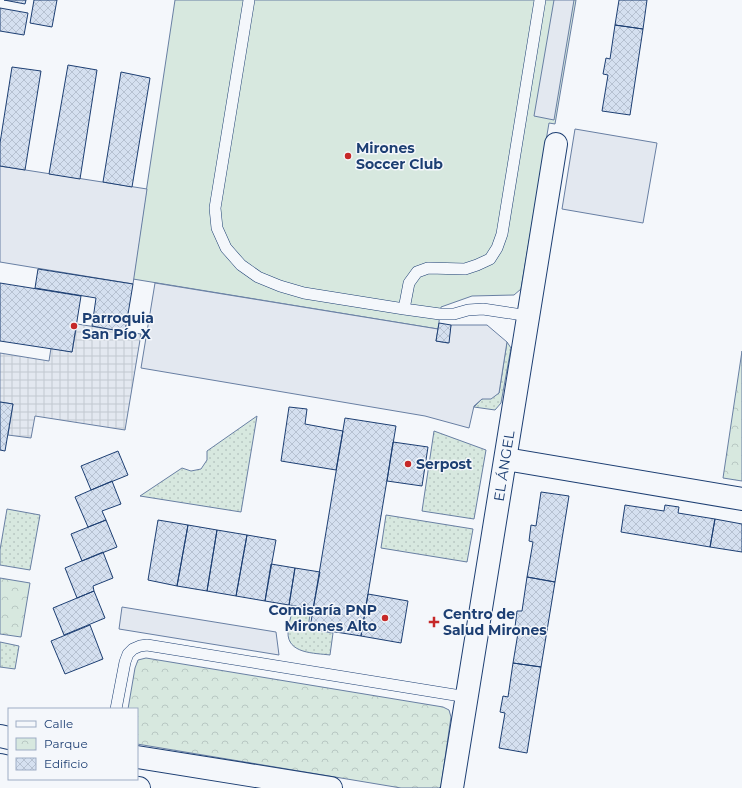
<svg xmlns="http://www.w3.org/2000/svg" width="742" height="788" font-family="Montserrat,sans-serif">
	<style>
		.grass { fill: url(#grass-dots); stroke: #687fa3 }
		.park { fill: url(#park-crowns); stroke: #687fa3 }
		.garden { fill: #d7e8df; stroke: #687fa3 }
		.parking { fill: #e3e8f0; stroke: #687fa3 }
		.plaza { fill: url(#plaza-grid); stroke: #687fa3 }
		.building { fill: url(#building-cross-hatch); stroke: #1d3f73 }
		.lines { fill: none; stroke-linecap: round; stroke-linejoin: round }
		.lane-casing { stroke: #1d3f73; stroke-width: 12 }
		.street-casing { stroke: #1d3f73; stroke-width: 24 }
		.secondary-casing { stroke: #1d3f73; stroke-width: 24 }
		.lane { stroke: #f4f7fb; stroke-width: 11 }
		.street { stroke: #f4f7fb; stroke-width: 22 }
		.secondary { stroke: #f4f7fb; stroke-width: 22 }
		.poi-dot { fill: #c62828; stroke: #f4f7fb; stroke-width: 1.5 }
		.labels { text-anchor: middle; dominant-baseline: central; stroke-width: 3; stroke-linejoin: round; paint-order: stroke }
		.poi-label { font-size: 14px; font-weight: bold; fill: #1d3f73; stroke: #f4f7fb; text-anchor: start }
		.street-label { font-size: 14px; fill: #1d3f73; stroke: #f4f7fb }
	</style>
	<defs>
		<pattern id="grass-dots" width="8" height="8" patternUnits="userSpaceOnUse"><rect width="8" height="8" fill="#d7e8df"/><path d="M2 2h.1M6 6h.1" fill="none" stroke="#b8c8c3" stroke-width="1.8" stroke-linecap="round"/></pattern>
		<pattern id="park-crowns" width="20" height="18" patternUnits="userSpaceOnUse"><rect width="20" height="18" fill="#d7e8df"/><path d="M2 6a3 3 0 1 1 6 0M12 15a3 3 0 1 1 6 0" fill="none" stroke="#b8c8c3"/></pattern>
		<pattern id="plaza-grid" width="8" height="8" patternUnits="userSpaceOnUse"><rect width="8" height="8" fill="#e3e8f0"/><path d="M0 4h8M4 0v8" fill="none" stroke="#c2c8d1"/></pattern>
		<pattern id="building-cross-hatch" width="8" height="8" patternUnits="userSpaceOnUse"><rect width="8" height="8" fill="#d5e0f0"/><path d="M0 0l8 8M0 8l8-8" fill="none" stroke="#b6c1d1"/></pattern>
	</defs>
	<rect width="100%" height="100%" fill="#f4f7fb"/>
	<!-- grass -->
	<path class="grass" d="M 507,342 L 511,348 L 501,403 L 495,410 L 474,407 L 482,399 L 499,393 Z
		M 257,416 L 241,512 L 140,496 L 182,468 L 191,471 L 201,469 L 207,460 L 207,451 Z
		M 434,431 L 486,450 L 474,519 L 422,511 Z
		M 7,509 L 40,515 L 30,570 L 0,565 L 0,550 Z
		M 386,515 L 473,529 L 467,562 L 381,548 Z
		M 292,611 L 310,614 L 308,629 L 333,633 L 330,655 C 315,653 287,654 288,632 C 288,625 291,618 292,611 Z
		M 0,642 L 19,646 L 15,669 L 0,667 Z"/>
	<!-- park -->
	<path class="park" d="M 742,351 L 742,481 L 723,478 Z
		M 0,578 L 30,583 L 21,637 L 0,634 Z
		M 146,658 L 443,707 L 449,710 L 451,717 L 441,786 L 439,788 L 401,788 L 137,744 L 137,709 L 128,709 L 135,668 L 138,660 Z"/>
	<!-- garden -->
	<path class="garden" d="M 175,0 L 576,0 L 555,124 L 549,123 L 521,289 L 514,295 L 472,296 L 441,307 L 438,329 L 133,279 Z"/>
	<!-- parking -->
	<path class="parking" d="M 554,0 L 574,0 L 554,120 L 534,116 Z
		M 575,129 L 657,143 L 643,223 L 562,209 Z
		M 0,166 L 147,189 L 133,284 L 0,262 Z
		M 155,283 L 438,329 L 436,341 L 448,343 L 451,325 L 487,325 L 507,342 L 499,393 L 491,399 L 482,399 L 474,406 L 469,428 L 425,416 L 141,368 Z
		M 122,607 L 276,632 L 279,655 L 119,629 Z"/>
	<!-- plaza -->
	<path class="plaza" d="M 77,324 L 141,334 L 125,430 L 35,416 L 31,438 L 8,435 L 13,404 L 0,402 L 0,353 L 49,361 L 51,348 L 72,352 Z"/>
	<!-- building -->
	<path class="building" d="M 4,0 L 26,0 L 25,4 Z
		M 34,0 L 57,0 L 52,27 L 30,23 Z
		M 619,0 L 647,0 L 643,29 L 615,25 Z
		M 0,8 L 28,13 L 24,35 L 0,31 Z
		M 615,25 L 643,29 L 630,115 L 602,111 L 608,75 L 603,74 L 606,58 L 610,59 Z
		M 68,65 L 97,70 L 80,179 L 49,174 Z
		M 12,67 L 41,71 L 25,170 L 0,166 L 0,143 Z
		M 121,72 L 150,78 L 132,187 L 103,182 Z
		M 38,269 L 133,284 L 125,332 L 92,326 L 96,298 L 35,288 Z
		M 0,283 L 81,296 L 72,352 L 0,341 Z
		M 439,323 L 451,325 L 449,343 L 436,341 Z
		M 0,402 L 13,404 L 5,451 L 0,450 Z
		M 289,407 L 307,409 L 305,424 L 343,431 L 336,470 L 281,461 Z
		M 345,418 L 396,426 L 361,636 L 310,628 Z
		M 393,442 L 428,447 L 422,486 L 387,481 Z
		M 118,451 L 128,475 L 91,490 L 81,466 Z
		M 112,481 L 121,504 L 102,511 L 106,520 L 88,527 L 75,497 Z
		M 541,492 L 569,496 L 555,582 L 527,577 L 533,542 L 529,541 L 531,525 L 536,526 Z
		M 625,505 L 664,511 L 665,505 L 679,507 L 678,513 L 715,519 L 710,547 L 621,532 Z
		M 715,519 L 742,524 L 742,552 L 710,547 Z
		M 106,520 L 117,547 L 82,561 L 71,534 Z
		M 158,520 L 188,525 L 177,586 L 148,580 Z
		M 188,525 L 217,530 L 207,591 L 177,586 Z
		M 217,530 L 247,535 L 236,596 L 207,591 Z
		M 247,535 L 276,540 L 265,601 L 236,596 Z
		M 103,552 L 113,578 L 93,586 L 94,591 L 77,598 L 65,568 Z
		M 271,564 L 295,568 L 289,605 L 265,601 Z
		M 295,568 L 320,572 L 313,609 L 289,605 Z
		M 527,577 L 555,582 L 541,667 L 513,663 L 519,627 L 515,627 L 517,611 L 522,611 Z
		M 94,591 L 105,618 L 64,635 L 53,608 Z
		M 368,594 L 408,601 L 401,643 L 361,636 Z
		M 90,625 L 103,659 L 65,674 L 51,641 Z
		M 513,663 L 541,667 L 527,753 L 499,748 L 505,713 L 500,712 L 503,696 L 508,697 Z"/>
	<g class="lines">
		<!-- lane casing -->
		<g class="lane-casing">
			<path id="lane" d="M 249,0 L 215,208 L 217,228 L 226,248 L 241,265 L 258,277 L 280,286 L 304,293 L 404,309 L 409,283 L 417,272 L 428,268 L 465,269 L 477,265 L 490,259 L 497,248 L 502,234 L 540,0
				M 404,309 L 440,314 L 454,314 L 468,310 L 483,309 L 529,316
				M 116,709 L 125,662 L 128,654 L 133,649 L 140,646 L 147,645 L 467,697"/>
		</g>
		<!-- street casing -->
		<g class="street-casing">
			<path id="street" d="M 506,459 L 742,499
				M 452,788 L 556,144"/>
		</g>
		<!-- secondary casing -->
		<g class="secondary-casing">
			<path id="secondary" d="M 0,736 L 9,738
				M 137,757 L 331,788
				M 0,765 L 9,767
				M 80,779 L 139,788
				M 0,787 L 23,782 L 81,779"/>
		</g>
		<!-- lane -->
		<use href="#lane" class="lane"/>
		<!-- street -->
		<use href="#street" class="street"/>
		<!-- secondary -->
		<use href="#secondary" class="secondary"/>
	</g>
	<!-- markers -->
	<g class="poi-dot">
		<circle cx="348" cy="156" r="4"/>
		<circle cx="74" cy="326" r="4"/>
		<circle cx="408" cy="464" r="4"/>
		<circle cx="385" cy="618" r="4"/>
		<path d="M432 616h4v4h4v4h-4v4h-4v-4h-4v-4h4z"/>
	</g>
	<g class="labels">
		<!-- poi labels -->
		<g class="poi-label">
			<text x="356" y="148">Mirones<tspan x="356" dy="16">Soccer Club</tspan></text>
			<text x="82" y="318">Parroquia<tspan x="82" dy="16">San Pío X</tspan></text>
			<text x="416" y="464">Serpost</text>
			<text x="377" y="610" text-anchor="end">Comisaría PNP<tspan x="377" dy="16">Mirones Alto</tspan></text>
			<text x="443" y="614">Centro de<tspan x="443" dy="16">Salud Mirones</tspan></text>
		</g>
		<!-- street labels -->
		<g class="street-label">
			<text transform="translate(504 466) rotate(-81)">EL ÁNGEL</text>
		</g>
	</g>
	<!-- legend -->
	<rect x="8" y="708" width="130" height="72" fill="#f4f7fb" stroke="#9eadc5"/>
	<rect x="16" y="721" width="20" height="6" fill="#f4f7fb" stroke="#9eadc5"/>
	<text x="44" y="728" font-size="12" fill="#1d3f73">Calle</text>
	<rect x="16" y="738" width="20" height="12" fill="url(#park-crowns)" stroke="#9eadc5"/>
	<text x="44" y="748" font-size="12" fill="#1d3f73">Parque</text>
	<rect x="16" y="758" width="20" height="12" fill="url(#building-cross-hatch)" stroke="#9eadc5"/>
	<text x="44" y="768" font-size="12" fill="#1d3f73">Edificio</text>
</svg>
